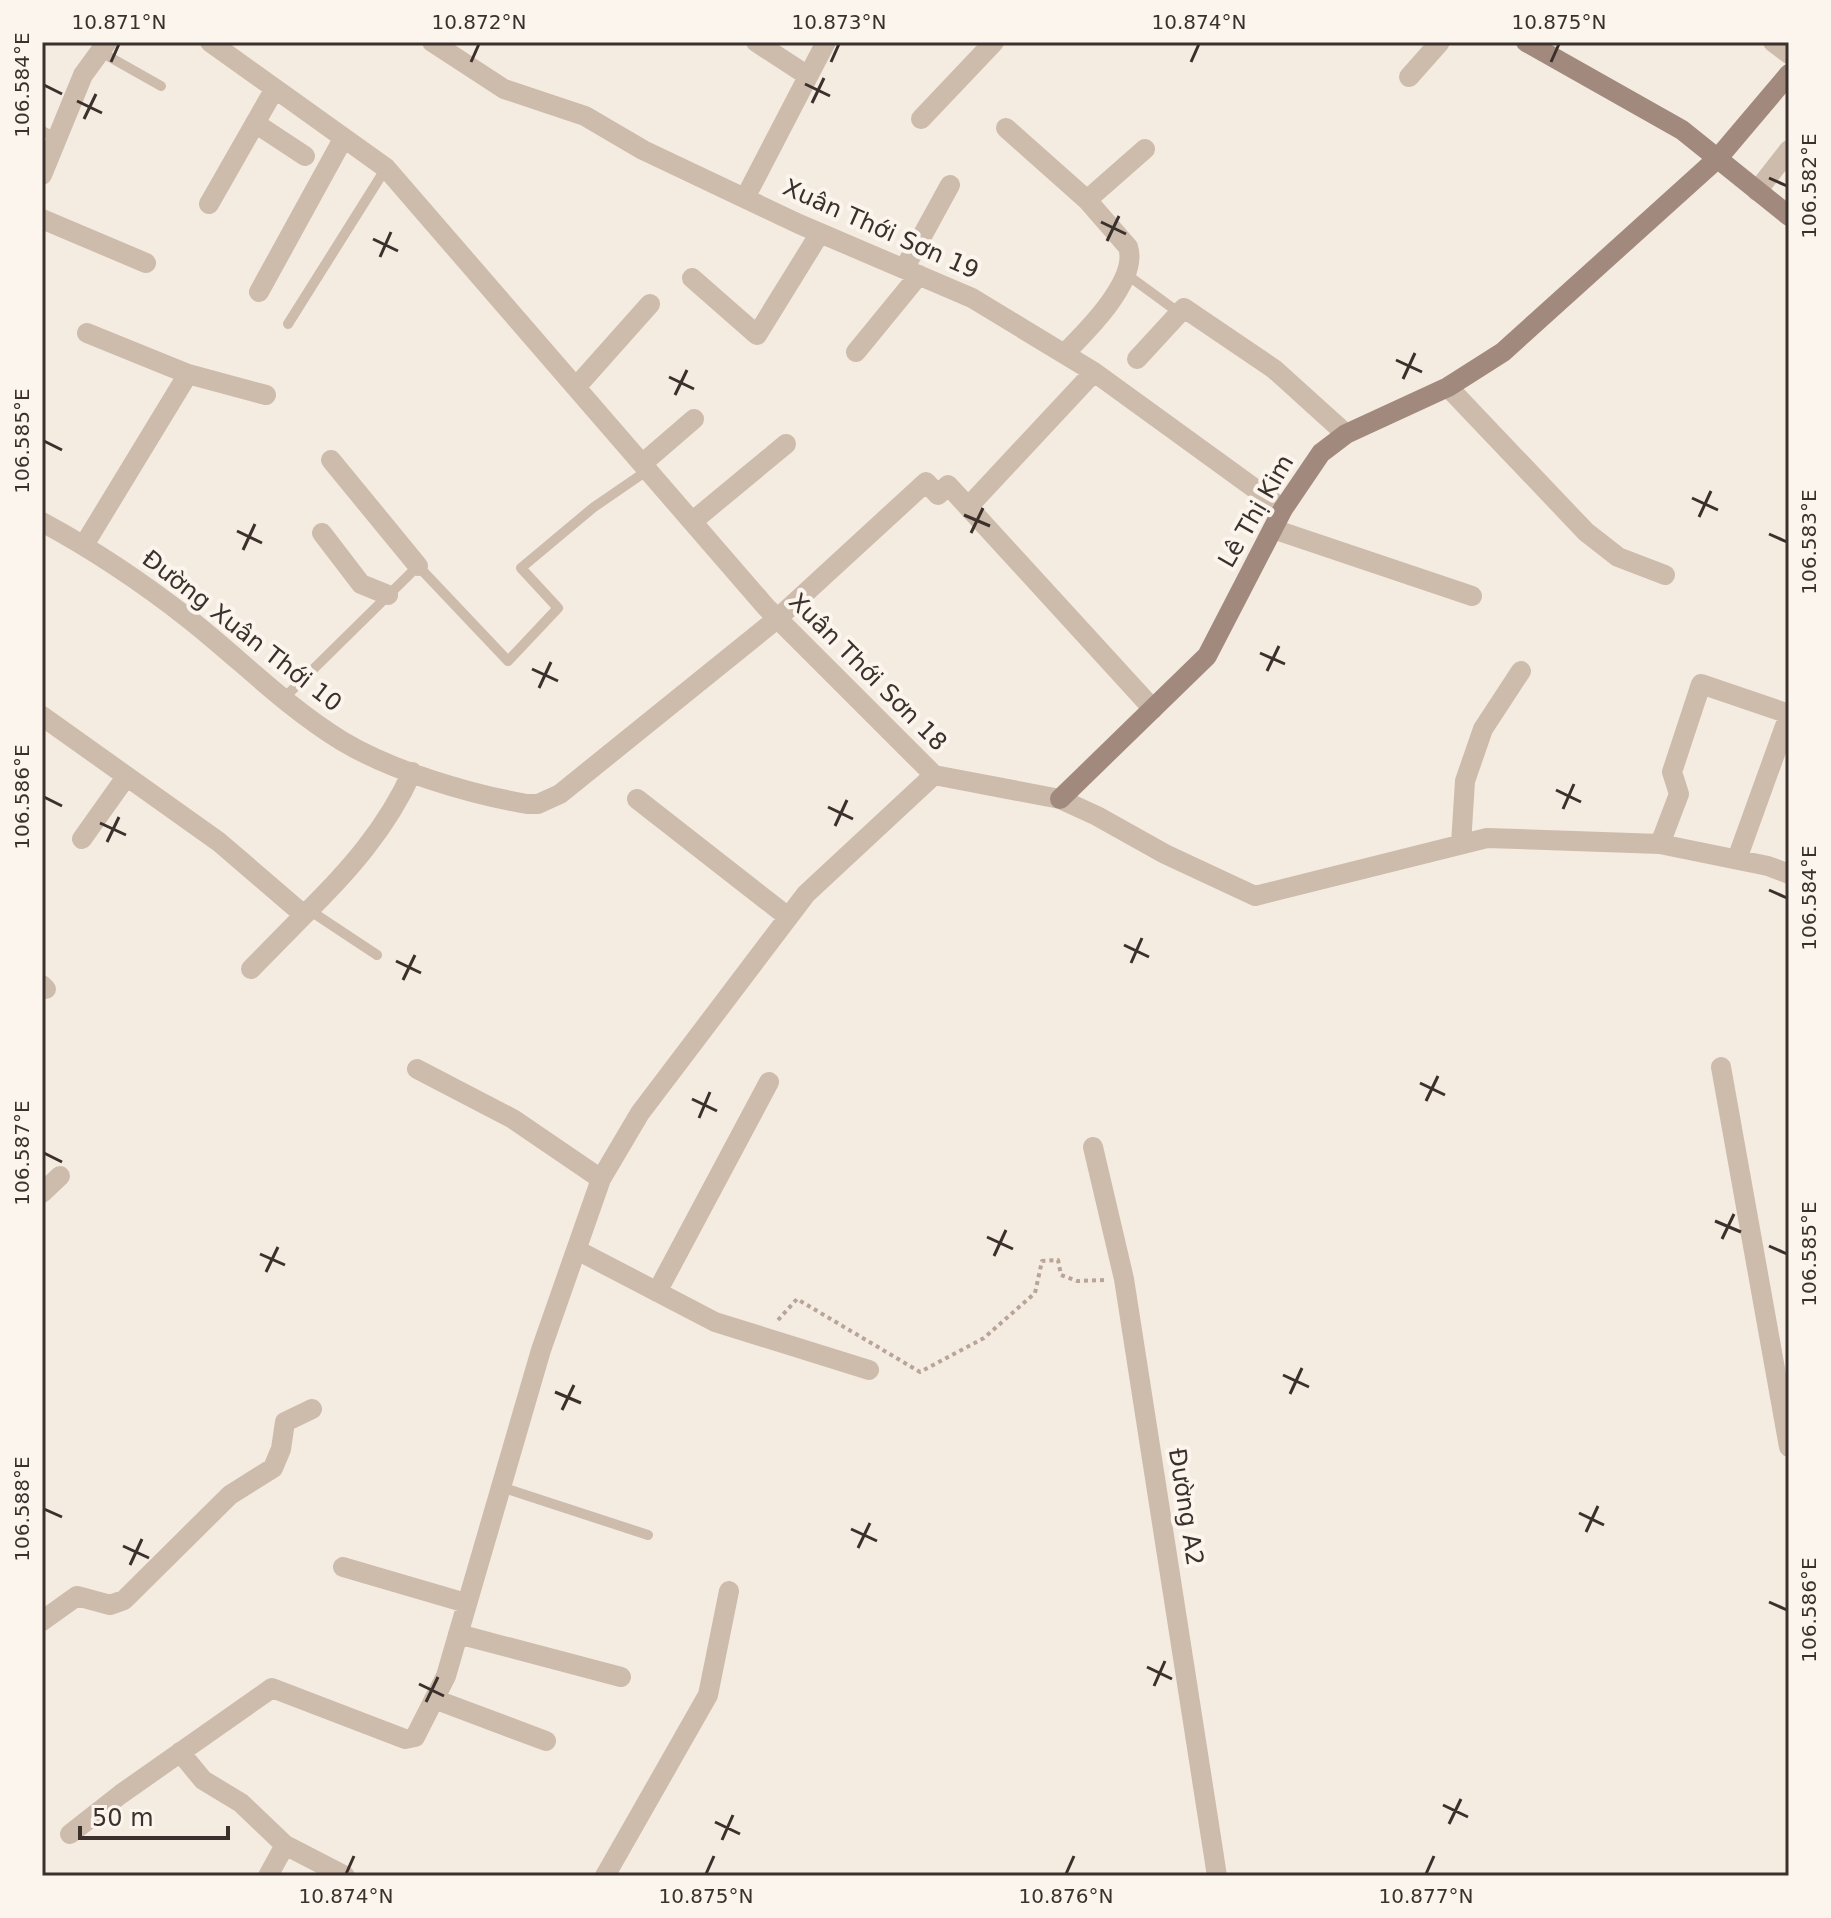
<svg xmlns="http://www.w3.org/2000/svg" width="1831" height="1918" font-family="'DejaVu Sans',sans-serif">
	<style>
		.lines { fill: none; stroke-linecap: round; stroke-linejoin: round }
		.path { stroke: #b9a596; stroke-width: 4; stroke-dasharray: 4 4; stroke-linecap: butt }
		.lane { stroke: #cdbbac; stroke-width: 10 }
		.street { stroke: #cdbbac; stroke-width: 20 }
		.secondary { stroke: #a18a7d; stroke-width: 20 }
		.ticks { fill: none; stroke: #3b302b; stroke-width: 3 }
		.labels { text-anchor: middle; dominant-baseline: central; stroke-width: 8; stroke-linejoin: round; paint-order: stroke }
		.street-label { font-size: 24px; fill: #3b302b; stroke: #fbf5ee }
		.neatline { fill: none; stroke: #3b302b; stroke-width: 3 }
		.ticks-label { font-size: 20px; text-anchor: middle; fill: #3b302b }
	</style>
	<rect width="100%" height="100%" fill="#f4ebe1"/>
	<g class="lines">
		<!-- path -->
		<path class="path" d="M 778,1320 L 797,1299 L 920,1372 L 984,1338 L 1035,1293 L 1042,1261 L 1058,1260 L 1061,1275 L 1077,1281 L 1104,1280"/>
		<!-- lane -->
		<path class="lane" d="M 99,51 L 161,86
			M 42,131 L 57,138
			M 1126,274 L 1178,312
			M 288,324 L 386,168
			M 283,699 L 418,566 L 508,661 L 558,608 L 521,568 L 594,507 L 648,470
			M 309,910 L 377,955
			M 501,1487 L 648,1535"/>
		<!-- street -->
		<path class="street" d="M 210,42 L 386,168 L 766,607 L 934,775 L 1060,799 L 1097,816 L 1165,854 L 1255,896 L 1487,838 L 1660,844 L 1768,866 L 1789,874
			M 432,42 L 504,89 L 585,116 L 643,150 L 799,224 L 972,298 L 1094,372 L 1283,509
			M 756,42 L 808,76
			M 1773,42 L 1789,54
			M 1409,77 L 1440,42
			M 921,119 L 994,42
			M 255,123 L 305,156
			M 1006,128 L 1087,200 L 1128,247 C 1139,280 1086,332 1064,354
			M 42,175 L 83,75 L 107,42
			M 1757,191 L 1789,150
			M 746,196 L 826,42
			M 1087,200 L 1145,149
			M 209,204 L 274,90
			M 42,219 L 146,263
			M 904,269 L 950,185
			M 692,278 L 757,335 L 820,233
			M 259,292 L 343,139
			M 856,352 L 919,275
			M 1137,359 L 1184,308 L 1274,369 L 1346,434
			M 188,374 L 266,395
			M 577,386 L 650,304
			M 1448,387 L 1586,532 L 1618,557 L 1665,575
			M 331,460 L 418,566
			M 643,463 L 694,419
			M 968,507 L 1094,372
			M 693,521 L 786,444
			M 42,522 C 94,550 143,583 189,619 C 241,660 285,706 342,741 C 392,771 469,794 527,804 L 538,804 L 560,794 L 778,618 L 926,482 L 938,495 L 948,485 L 1153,709
			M 1273,529 L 1472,596
			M 322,533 L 361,584 L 388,595
			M 84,545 L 188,374 L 87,333
			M 42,716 L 219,842 L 304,915 L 251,969
			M 637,799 L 788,917
			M 82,839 L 126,777
			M 1461,844 L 1465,781 L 1483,729 L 1521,671
			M 1660,844 L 1679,794 L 1672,772 L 1701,684 L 1789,714
			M 1737,859 L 1789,715
			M 304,915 C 348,872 387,828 412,772
			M 42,985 L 46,989
			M 1721,1067 L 1789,1447
			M 417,1069 L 513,1119 L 601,1179
			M 1093,1147 L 1124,1279 L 1217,1876
			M 42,1193 L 60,1176
			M 577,1250 L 715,1322 L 869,1370
			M 657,1292 L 769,1082
			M 343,1567 L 466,1603
			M 42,1621 L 77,1596 L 110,1605 L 124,1600 L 230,1495 L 273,1468 L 281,1449 L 285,1422 L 312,1409
			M 458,1634 L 621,1677
			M 434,1699 L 546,1741
			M 180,1752 L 203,1780 L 241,1803 L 285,1845 L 268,1876
			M 70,1834 L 121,1794 L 272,1688 L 405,1739 L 415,1737 L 446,1676 L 541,1350 L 601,1179 L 640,1113 L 806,894 L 934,775
			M 285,1845 L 345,1876
			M 605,1876 L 708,1695 L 729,1591"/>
		<!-- secondary -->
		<path class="secondary" d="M 1526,42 L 1682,130 L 1789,216
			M 1060,799 L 1207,656 L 1283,509 L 1321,453 L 1346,434 L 1448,387 L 1503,352 L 1718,158 L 1789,74"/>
	</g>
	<!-- ticks -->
	<path class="ticks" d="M 111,62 L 119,44M 471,62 L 479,44M 831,62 L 839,44M 1191,62 L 1199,44M 1551,62 L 1559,44M 805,84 L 830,96M 44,85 L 62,94M 77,101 L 102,113M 812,103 L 824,78M 84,119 L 96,94M 1769,178 L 1787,186M 1101,222 L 1126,234M 373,239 L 398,251M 1107,241 L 1119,216M 380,257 L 391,232M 1396,360 L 1422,372M 669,377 L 694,389M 1403,379 L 1415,353M 675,395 L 687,370M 44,441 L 62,450M 1692,498 L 1718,510M 964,515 L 990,526M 1699,517 L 1711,491M 237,531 L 262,543M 971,533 L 983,508M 1769,534 L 1787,542M 243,550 L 255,524M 1260,653 L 1285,664M 532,669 L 558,681M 1267,671 L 1279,646M 539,688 L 551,662M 1556,790 L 1581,802M 44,797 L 62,806M 828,807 L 853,819M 1563,809 L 1574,784M 100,823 L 126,835M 835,826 L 847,800M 107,842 L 119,817M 1769,890 L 1787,898M 1124,945 L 1149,957M 396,961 L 421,973M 1131,963 L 1142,938M 403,980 L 415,955M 1420,1083 L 1445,1095M 692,1099 L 717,1111M 1426,1101 L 1438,1076M 699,1118 L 710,1092M 44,1153 L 62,1162M 1715,1221 L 1741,1232M 987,1237 L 1013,1249M 1722,1239 L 1734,1214M 1769,1246 L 1787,1254M 260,1254 L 285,1265M 994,1256 L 1006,1230M 266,1272 L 278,1247M 1283,1375 L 1309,1387M 555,1392 L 581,1403M 1290,1394 L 1302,1368M 562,1410 L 574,1385M 44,1509 L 62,1517M 1579,1513 L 1604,1525M 851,1529 L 877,1541M 1586,1532 L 1598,1506M 123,1546 L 149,1558M 858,1548 L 870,1523M 130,1565 L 142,1539M 1769,1602 L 1787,1610M 1147,1667 L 1172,1679M 419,1684 L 444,1696M 1154,1686 L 1165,1661M 426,1702 L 438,1677M 1443,1805 L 1468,1817M 715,1822 L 740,1834M 1449,1824 L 1461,1799M 722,1840 L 733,1815M 346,1874 L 354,1856M 706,1874 L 714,1856M 1066,1874 L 1074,1856M 1426,1874 L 1434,1856"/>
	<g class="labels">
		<!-- street labels -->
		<g class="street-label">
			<text transform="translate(881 229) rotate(24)">Xuân Thới Sơn 19</text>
			<text transform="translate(1256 511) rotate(-60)">Lê Thị Kim</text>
			<text transform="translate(242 631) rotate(38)">Đường Xuân Thới 10</text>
			<text transform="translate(868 672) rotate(45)">Xuân Thới Sơn 18</text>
			<text transform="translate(1186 1507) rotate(81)">Đường A2</text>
		</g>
	</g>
	<!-- border -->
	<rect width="1831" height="1918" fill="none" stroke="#fbf5ee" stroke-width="88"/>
	<!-- scale -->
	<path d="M80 1826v12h148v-12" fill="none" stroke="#3b302b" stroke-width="4"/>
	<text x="92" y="1826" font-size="24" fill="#3b302b" stroke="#fbf5ee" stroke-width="6" paint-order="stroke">50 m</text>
	<rect x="44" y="44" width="1743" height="1830" class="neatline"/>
	<g class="ticks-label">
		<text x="119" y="29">10.871°N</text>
		<text x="479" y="29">10.872°N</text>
		<text x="839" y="29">10.873°N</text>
		<text x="1199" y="29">10.874°N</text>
		<text x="1559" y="29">10.875°N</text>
		<text transform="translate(22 85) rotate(-90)" y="7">106.584°E</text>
		<text transform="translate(1809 186) rotate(-90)" y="7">106.582°E</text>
		<text transform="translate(22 441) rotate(-90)" y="7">106.585°E</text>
		<text transform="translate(1809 542) rotate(-90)" y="7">106.583°E</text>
		<text transform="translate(22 797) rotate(-90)" y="7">106.586°E</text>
		<text transform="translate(1809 898) rotate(-90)" y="7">106.584°E</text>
		<text transform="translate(22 1153) rotate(-90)" y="7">106.587°E</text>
		<text transform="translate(1809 1254) rotate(-90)" y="7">106.585°E</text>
		<text transform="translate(22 1509) rotate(-90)" y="7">106.588°E</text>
		<text transform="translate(1809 1610) rotate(-90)" y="7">106.586°E</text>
		<text x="346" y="1903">10.874°N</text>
		<text x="706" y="1903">10.875°N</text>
		<text x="1066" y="1903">10.876°N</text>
		<text x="1426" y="1903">10.877°N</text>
	</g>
</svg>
